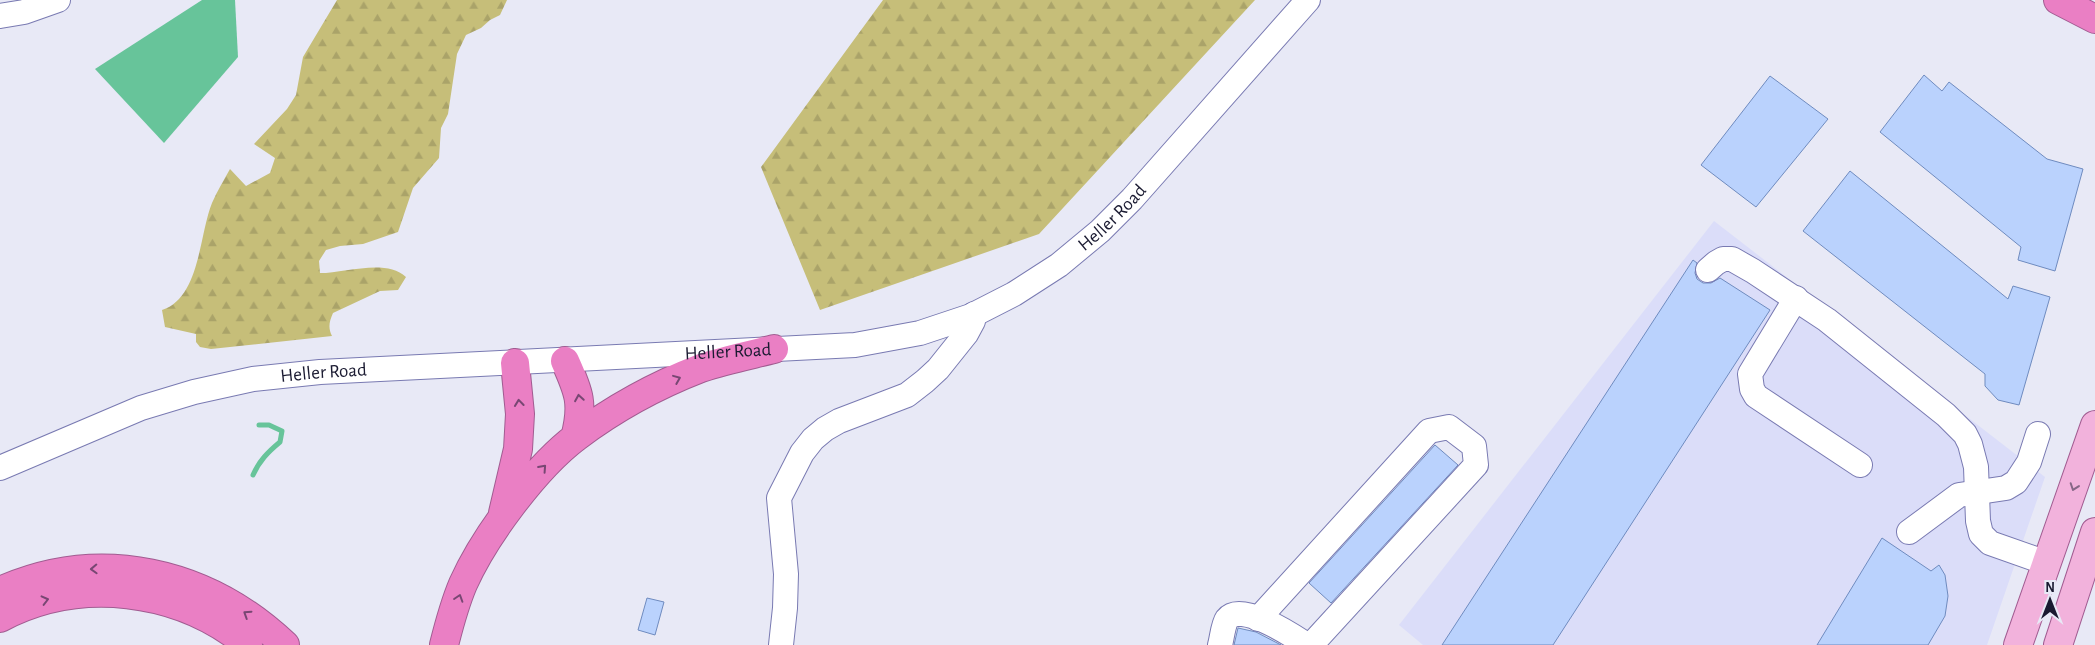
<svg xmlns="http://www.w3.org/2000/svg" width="2095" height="645" font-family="'Alegreya Sans',sans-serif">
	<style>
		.built { fill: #dbddf9 }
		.forest { fill: url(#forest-firs) }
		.water { fill: #67c49a }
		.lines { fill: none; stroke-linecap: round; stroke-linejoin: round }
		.stream { stroke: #67c49a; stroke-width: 5 }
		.building { fill: #bad2fd; stroke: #6f8bbf }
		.minor-casing { stroke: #797ab2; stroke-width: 26 }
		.major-casing { stroke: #a15c91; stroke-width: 30 }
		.highway-casing { stroke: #a15c91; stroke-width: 30 }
		.minor { stroke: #fff; stroke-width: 24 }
		.major { stroke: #f2b2dc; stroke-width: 28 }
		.highway { stroke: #ea7fc4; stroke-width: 28 }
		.oneway { stroke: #784773 }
		.oneway2 { stroke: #866686 }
		.labels { text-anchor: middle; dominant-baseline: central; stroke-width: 4; stroke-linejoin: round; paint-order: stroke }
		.street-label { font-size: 19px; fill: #1a1a31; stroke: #e8e9f6 }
	</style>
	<defs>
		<pattern id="forest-firs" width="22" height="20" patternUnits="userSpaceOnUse" patternTransform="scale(1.25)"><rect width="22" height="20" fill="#c6be79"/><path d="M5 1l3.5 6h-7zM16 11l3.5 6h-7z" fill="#aaa369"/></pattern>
	</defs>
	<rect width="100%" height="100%" fill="#e8e9f6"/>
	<!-- built -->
	<path class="built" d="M 1714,221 L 2045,477 L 1987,645 L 1423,645 L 1399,625 Z"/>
	<!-- forest -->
	<path class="forest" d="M 337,0 L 507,0 L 500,15 L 490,20 L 481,28 L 466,35 L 457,54 L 448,114 L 441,128 L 439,158 L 413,188 L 398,232 L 363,244 L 340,246 L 326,250 L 319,261 L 320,273 C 345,273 386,258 406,277 L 398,290 L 380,291 L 333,313 C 329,322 328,328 332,336 L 211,349 L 200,347 L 196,342 L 196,334 L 165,327 L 162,310 C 200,298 199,235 212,203 C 217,191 224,180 230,169 L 246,186 L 270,173 L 275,158 L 254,144 L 287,109 L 296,95 L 303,57 Z
		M 883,0 L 1255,0 L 1039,234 L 820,310 L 761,167 Z"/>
	<!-- water -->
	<path class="water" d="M 202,0 L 235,0 L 238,57 L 164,143 L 95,69 Z"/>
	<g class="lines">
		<!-- stream -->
		<path class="stream" d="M 253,475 C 259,461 268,452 280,442 L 282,431 L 269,425 L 259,425"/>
	</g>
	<!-- building -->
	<path class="building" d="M 1924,75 L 1942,91 L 1949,82 L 2047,159 L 2083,169 L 2055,271 L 2018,260 L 2021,247 L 1880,132 Z
		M 1770,76 L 1828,119 L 1756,207 L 1701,165 Z
		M 1850,171 L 2008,299 L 2013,286 L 2050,297 L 2019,405 L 1998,400 L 1985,386 L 1985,374 L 1803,231 Z
		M 1693,260 L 1697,263 L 1695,273 L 1697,279 L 1703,283 L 1711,283 L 1720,278 L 1770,310 L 1553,645 L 1442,645 Z
		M 1435,445 L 1458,465 L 1331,603 L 1309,583 Z
		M 1882,538 L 1931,571 L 1939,565 L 1945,575 L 1948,596 L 1945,616 L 1928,645 L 1817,645 Z
		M 647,598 L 664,602 L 655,635 L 638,630 Z
		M 1238,628 L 1256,632 L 1281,645 L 1234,645 Z"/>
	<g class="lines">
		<!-- minor casing -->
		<g class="minor-casing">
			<g id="minor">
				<path d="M 0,16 L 24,12 L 58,0"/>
				<path d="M 1708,270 L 1716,263 L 1723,259 L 1732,259 L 1753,271 L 1827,320 L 1946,415 L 1965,434 L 1970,444 L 1976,467 L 1978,521 L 1981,534 L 1990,543 L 2047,563"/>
				<path d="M 1796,298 L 1750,374 L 1752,389 L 1756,396 L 1860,465"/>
				<path id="s1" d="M 0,468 L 141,408 L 194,392 L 253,379 L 320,372 L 855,345 L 920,333 L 971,316 L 1014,294 L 1059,265 L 1100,231 L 1132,199 L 1308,0"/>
				<path d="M 1909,532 L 1959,495 L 2006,488 L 2016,482 L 2029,462 L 2038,434"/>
				<path d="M 1258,619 L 1429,431 L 1449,427 L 1474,446 L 1476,465 L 1311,645"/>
				<path d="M 781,645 L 785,608 L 786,574 L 779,498 L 802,453 L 813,439 L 825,429 L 839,421 L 907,395 L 925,381 L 938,369 L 966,334 L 973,321 L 974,314"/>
				<path d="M 1220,645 C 1222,638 1223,625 1227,619 C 1241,601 1293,636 1307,645"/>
			</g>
		</g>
		<!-- major casing -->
		<g class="major-casing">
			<path id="major" d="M 2018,645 L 2095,425
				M 2058,645 L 2095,532"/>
		</g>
		<!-- highway casing -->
		<g class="highway-casing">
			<path id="highway" d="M 2058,0 L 2095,19
				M 565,361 C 579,392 584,404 575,438
				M 503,513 L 518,449 L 520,414 L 515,363
				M 0,591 C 100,546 207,571 285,645
				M 0,618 C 79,576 179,588 248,645
				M 444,645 C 449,625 455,603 463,584 C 484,537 535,468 576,437 C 613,409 657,385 701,368 C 725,360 750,355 774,349"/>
		</g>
		<!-- minor -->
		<use href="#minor" class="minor"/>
		<!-- major -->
		<use href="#major" class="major"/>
		<!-- highway -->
		<use href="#highway" class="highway"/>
	</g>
	<!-- one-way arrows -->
	<defs><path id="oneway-chevron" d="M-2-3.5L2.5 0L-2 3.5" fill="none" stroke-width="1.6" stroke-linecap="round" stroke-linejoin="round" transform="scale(1.25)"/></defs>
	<g class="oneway">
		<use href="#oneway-chevron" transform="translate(677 379) rotate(-22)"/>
		<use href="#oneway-chevron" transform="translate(579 398) rotate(-99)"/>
		<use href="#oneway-chevron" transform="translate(519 403) rotate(-96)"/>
		<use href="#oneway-chevron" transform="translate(543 468) rotate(-48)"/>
		<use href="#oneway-chevron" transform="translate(94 569) rotate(178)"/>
		<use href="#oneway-chevron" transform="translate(459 598) rotate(-72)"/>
		<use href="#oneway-chevron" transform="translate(45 600) rotate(-14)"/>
		<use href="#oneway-chevron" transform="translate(247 614) rotate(-147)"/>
	</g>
	<use class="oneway2" href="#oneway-chevron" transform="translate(2074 487) rotate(109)"/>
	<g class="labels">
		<!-- street labels -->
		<g class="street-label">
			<text stroke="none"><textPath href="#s1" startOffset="1165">Heller Road</textPath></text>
			<text stroke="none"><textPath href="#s1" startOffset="745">Heller Road</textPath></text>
			<text stroke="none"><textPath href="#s1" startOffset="340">Heller Road</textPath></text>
		</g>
	</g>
	<!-- north arrow -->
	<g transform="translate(2050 600)" stroke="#e8e9f6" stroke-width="4" paint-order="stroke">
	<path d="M0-4L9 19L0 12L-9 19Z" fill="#1a1a31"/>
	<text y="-8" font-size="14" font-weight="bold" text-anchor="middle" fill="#1a1a31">N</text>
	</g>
</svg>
